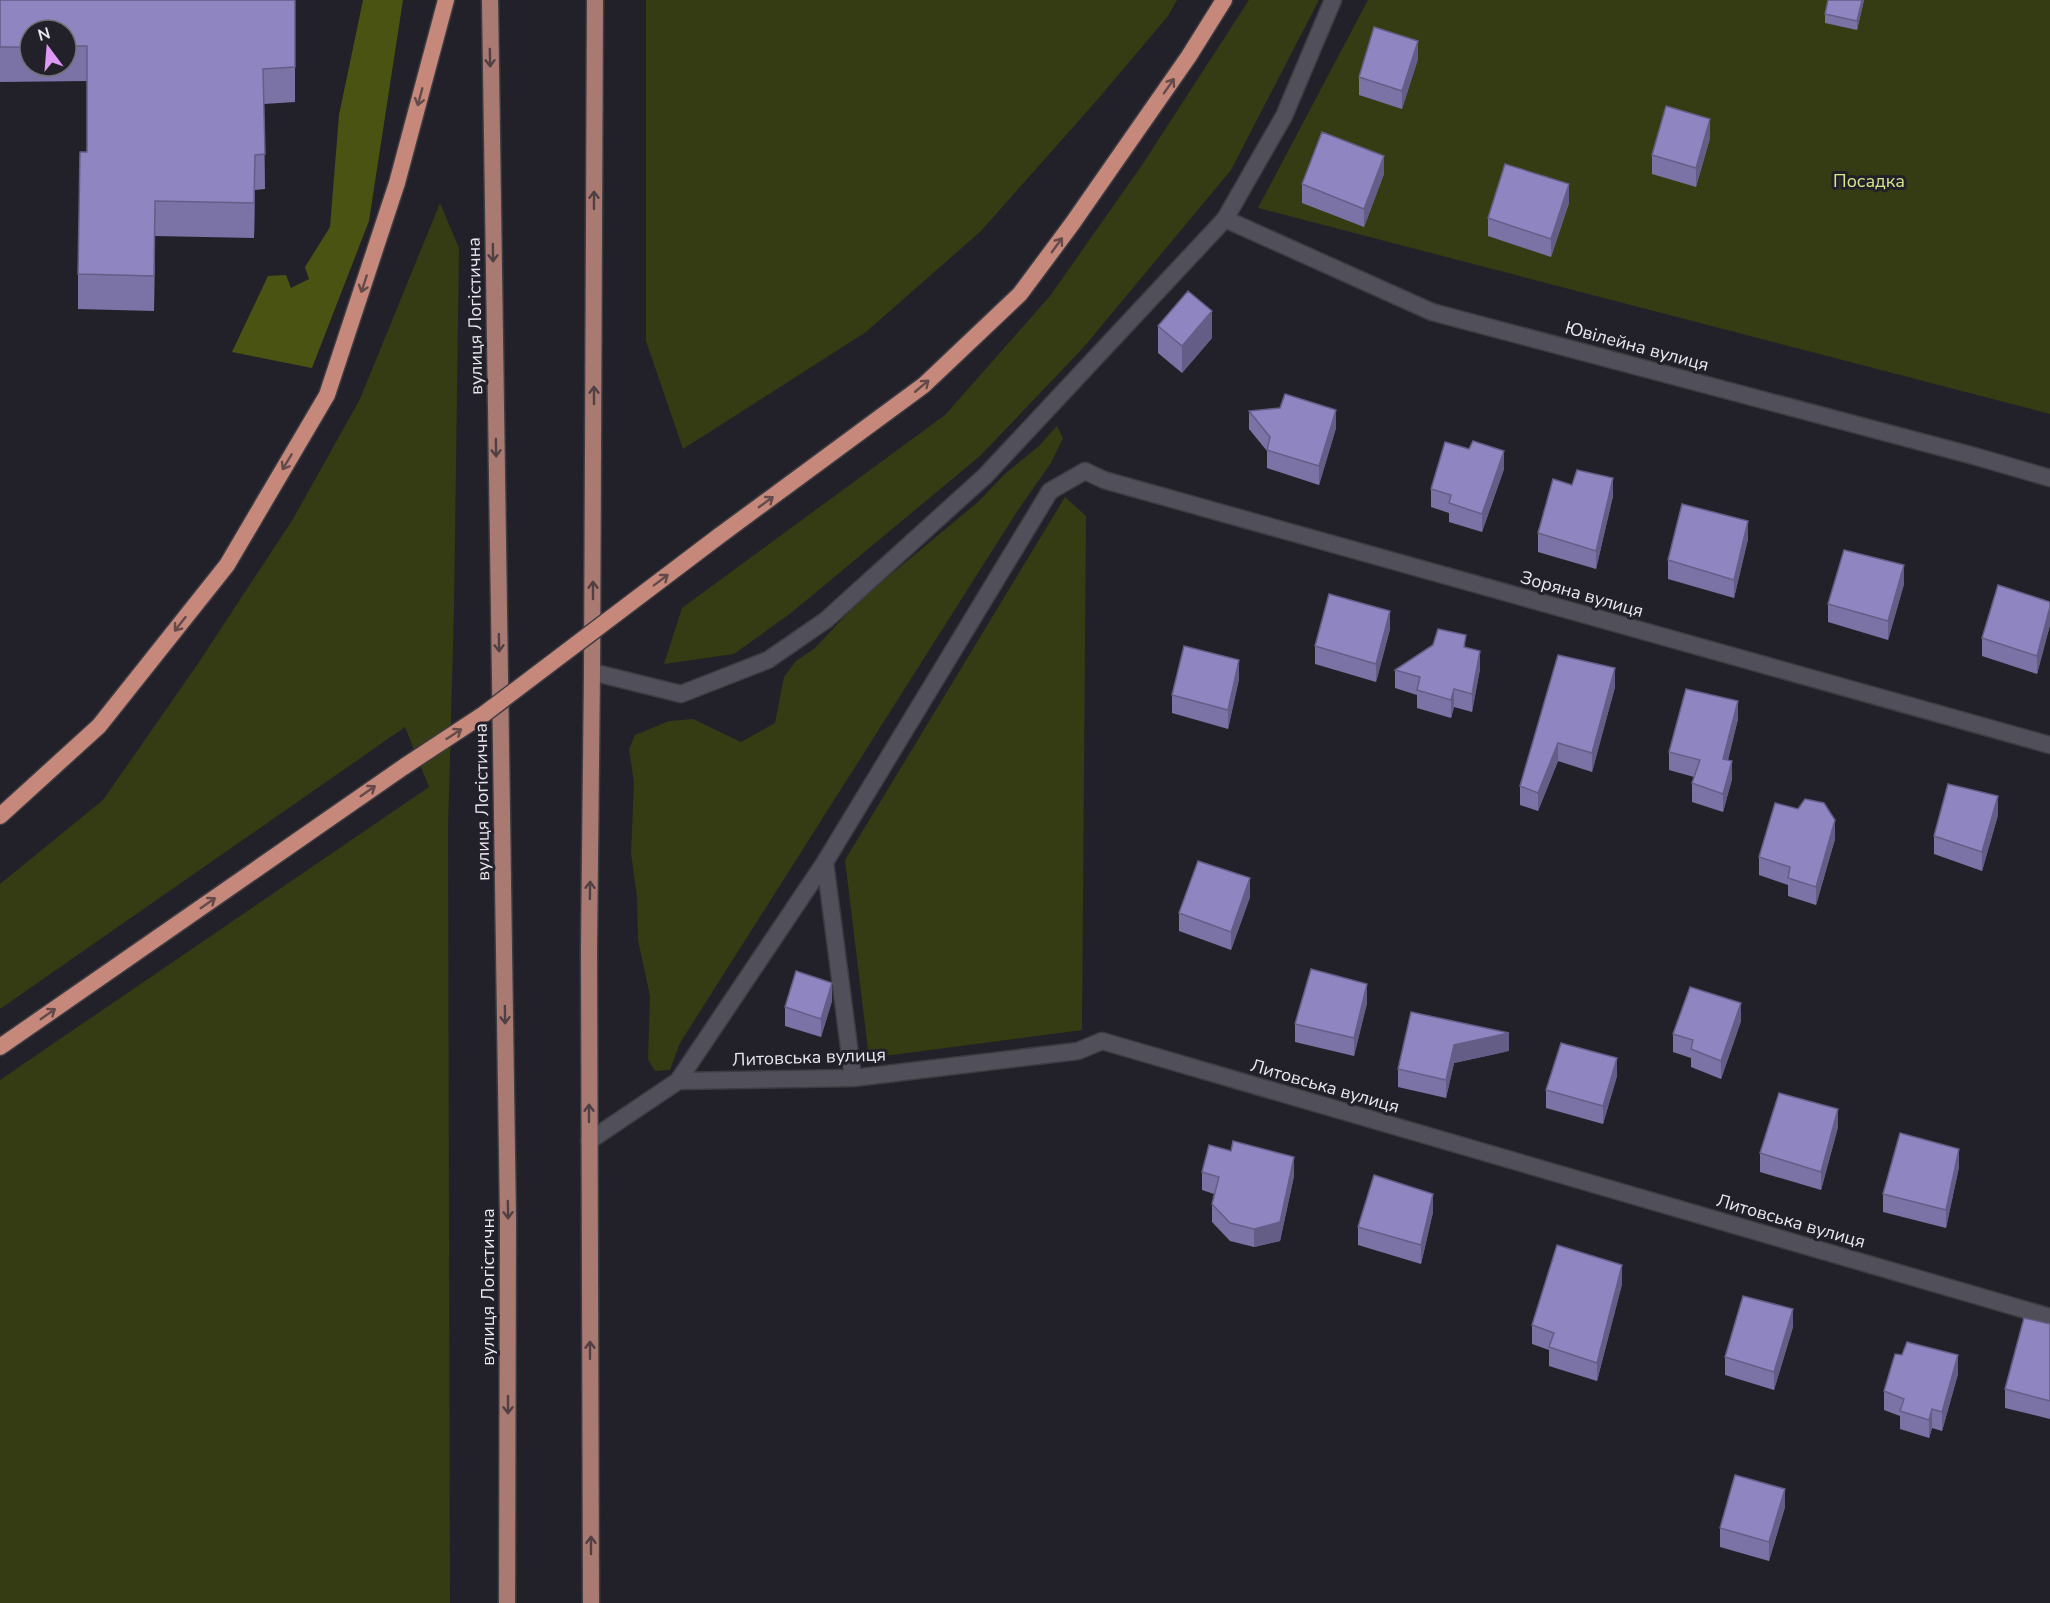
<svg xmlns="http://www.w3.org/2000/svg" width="2050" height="1603" font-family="'Nunito Sans',sans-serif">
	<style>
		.green { fill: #353b12 }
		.forest { fill: #4a5311 }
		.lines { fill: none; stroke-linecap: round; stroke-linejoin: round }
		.minor-casing { stroke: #3d3c42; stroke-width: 19 }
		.primary-casing { stroke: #3d3c42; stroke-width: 19 }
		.trunk-casing { stroke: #3d3c42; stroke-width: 19 }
		.minor { stroke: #514f59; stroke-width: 16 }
		.primary { stroke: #a97a72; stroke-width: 16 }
		.trunk { stroke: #c6887a; stroke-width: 16 }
		.trunk-bridge-casing { stroke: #3d3c42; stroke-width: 19; stroke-linecap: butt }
		.trunk-bridge { stroke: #c6887a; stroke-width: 16 }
		.wall { fill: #7b73a6; fill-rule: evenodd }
		.shaded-wall { fill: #645e87 }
		.building { fill: #8f86c1; stroke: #645e87; stroke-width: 1.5 }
		.oneway { stroke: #514043 }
		.oneway2 { stroke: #644a4a }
		.labels { text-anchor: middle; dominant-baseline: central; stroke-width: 6; stroke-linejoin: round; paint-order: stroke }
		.park-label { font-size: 18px; fill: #d6e68a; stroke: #22212a }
		.street-label { font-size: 18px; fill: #e9e8ee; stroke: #22212a }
	</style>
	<rect width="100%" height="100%" fill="#22212a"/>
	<!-- green -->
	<path class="green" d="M 646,0 L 1177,0 L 1168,16 L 1098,99 L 981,231 L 866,332 L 683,449 L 646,341 Z
		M 1249,0 L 1319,0 L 1231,170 L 1083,348 L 980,456 L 791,613 L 734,654 L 664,664 L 682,608 L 945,415 L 1050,296 L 1142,165 Z
		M 1368,0 L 2050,0 L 2050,414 L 1258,208 Z
		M 440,203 L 459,248 L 454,609 L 448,830 L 450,1603 L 0,1603 L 0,1080 L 429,787 L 405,727 L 0,1009 L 0,884 L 103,800 L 197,665 L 293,519 L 360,399 Z
		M 1057,426 L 1063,438 L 1051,463 L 1018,510 L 680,1043 L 670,1070 L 655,1071 L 648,1059 L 650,996 L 638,940 L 637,897 L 631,853 L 634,782 L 629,749 L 635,735 L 669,721 L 693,719 L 741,742 L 775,723 L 784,677 L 796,661 L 815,648 L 859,601 L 978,502 L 1006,473 L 1039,446 Z
		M 1065,497 L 1086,516 L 1082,1030 L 869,1058 L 845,860 Z"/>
	<!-- forest -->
	<path class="forest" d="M 363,0 L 403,0 L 369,221 L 312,368 L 232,352 L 268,276 L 286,275 L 291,288 L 309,279 L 305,267 L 330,227 L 339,115 Z"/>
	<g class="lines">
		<!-- minor casing -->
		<g class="minor-casing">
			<path id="minor" d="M 1225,219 L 1432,312 L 1974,456 L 2050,478
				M 592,672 L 681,694 L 768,660 L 826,620 L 985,476 L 1225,219 L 1284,116 L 1333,0
				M 825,862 L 853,1078
				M 678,1081 L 825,862 L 1050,491 L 1085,471 L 1104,480 L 2050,745
				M 589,1141 L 678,1081 L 853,1078 L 1078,1051 L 1102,1041 L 2050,1317"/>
		</g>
		<!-- primary casing -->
		<g class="primary-casing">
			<path id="primary" d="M 490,0 L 508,1221 L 507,1603
				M 591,1603 L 589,949 L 592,672 L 595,0"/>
		</g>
		<!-- trunk casing -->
		<g class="trunk-casing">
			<path id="trunk" d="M 719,536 L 924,385 L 1020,294 L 1072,224 L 1189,56 L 1224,0
				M 0,816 L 99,726 L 227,565 L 327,395 L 397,183 L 446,0
				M 0,1047 L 405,766"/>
		</g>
		<!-- minor -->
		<use href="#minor" class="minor"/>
		<!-- primary -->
		<use href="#primary" class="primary"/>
		<!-- trunk -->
		<use href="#trunk" class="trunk"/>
		<!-- trunk-bridge casing -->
		<g class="trunk-bridge-casing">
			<path id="trunk-bridge" d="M 405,766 L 484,714 L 719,536"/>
		</g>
		<!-- trunk-bridge -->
		<use href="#trunk-bridge" class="trunk-bridge"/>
	</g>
	<!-- wall -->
	<path class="wall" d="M 0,0 L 295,0 L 295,102 L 264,104 L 265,189 L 255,190 L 254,238 L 155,236 L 154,311 L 78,309 L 78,274 L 87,152 L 87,81 L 0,82 ZM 30,30 L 66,30 L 66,66 L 30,66 Z
		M 1828,0 L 1864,0 L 1857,30 L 1825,23 L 1825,14 Z
		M 1418,59 L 1402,109 L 1359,95 L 1359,77 Z
		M 1710,138 L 1696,187 L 1652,174 L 1652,155 Z
		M 1384,174 L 1364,227 L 1302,203 L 1302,184 Z
		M 1569,203 L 1551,257 L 1488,236 L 1488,218 Z
		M 1158,326 L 1212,338 L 1182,373 L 1158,353 Z
		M 1249,411 L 1336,428 L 1319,485 L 1267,468 L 1267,451 L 1249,429 Z
		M 1504,469 L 1482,532 L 1449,522 L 1449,513 L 1431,507 L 1431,489 Z
		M 1572,485 L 1613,496 L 1596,569 L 1538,552 L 1538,533 Z
		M 1748,539 L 1734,598 L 1668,579 L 1668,560 Z
		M 1904,584 L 1888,640 L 1828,622 L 1828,604 Z
		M 2050,602 L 2050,625 L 2037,674 L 1982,656 L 1982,638 Z
		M 1390,629 L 1376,682 L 1315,664 L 1315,646 Z
		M 1466,647 L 1480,669 L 1472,712 L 1454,707 L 1451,718 L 1417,708 L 1417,695 L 1395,688 L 1395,670 Z
		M 1558,655 L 1615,687 L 1592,772 L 1558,761 L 1538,811 L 1520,805 L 1520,786 Z
		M 1239,679 L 1228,729 L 1172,713 L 1172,695 Z
		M 1738,719 L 1728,760 L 1732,779 L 1723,812 L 1692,802 L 1692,783 L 1694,777 L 1669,770 L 1669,752 Z
		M 1998,815 L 1982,871 L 1934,854 L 1934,836 Z
		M 1835,839 L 1816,905 L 1788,896 L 1788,885 L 1759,875 L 1759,857 Z
		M 1250,897 L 1231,950 L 1179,931 L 1179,913 Z
		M 832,1001 L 821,1037 L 785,1026 L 785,1007 Z
		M 1367,1003 L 1354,1056 L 1295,1042 L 1295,1024 Z
		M 1741,1021 L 1721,1079 L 1691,1067 L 1691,1058 L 1673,1052 L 1673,1034 Z
		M 1509,1051 L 1454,1063 L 1446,1098 L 1398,1087 L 1398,1069 Z
		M 1617,1076 L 1603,1124 L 1546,1108 L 1546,1090 Z
		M 1838,1127 L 1821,1190 L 1760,1172 L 1760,1153 Z
		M 1959,1167 L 1946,1228 L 1883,1212 L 1883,1194 Z
		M 1202,1172 L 1294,1176 L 1280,1241 L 1254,1247 L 1230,1241 L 1212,1222 L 1212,1204 L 1214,1194 L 1202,1190 Z
		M 1433,1212 L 1421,1264 L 1358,1245 L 1358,1227 Z
		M 1622,1284 L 1597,1381 L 1549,1366 L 1549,1350 L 1532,1344 L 1532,1325 Z
		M 2050,1324 L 2050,1419 L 2005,1408 L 2005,1389 Z
		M 1793,1327 L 1774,1390 L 1725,1375 L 1725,1357 Z
		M 1958,1374 L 1942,1431 L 1932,1428 L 1929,1438 L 1900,1429 L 1900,1416 L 1884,1410 L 1884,1391 Z
		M 1785,1507 L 1769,1561 L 1720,1547 L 1720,1528 Z"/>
	<!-- shaded-wall -->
	<path class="shaded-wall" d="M 1862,0 L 1864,0 L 1857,30 L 1857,21 Z
		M 1418,41 L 1418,59 L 1402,109 L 1402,91 Z
		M 1710,119 L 1710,138 L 1696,187 L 1696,168 Z
		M 255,155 L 255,190 L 254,238 L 254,203 Z
		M 1384,156 L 1384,174 L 1364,227 L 1364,209 Z
		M 1569,184 L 1569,203 L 1551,257 L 1551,239 Z
		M 155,201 L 155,236 L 154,311 L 154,276 Z
		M 1212,311 L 1212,338 L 1182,373 L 1182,346 Z
		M 1336,410 L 1336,428 L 1319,485 L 1319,466 Z
		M 1504,451 L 1504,469 L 1482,532 L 1482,514 Z
		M 1613,478 L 1613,496 L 1596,569 L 1596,551 Z
		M 1748,521 L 1748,539 L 1734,598 L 1734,580 Z
		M 1904,565 L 1904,584 L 1888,640 L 1888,621 Z
		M 2050,607 L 2050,625 L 2037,674 L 2037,656 Z
		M 1390,611 L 1390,629 L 1376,682 L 1376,664 Z
		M 1480,651 L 1480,669 L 1472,712 L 1472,694 Z
		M 1239,660 L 1239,679 L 1228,729 L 1228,710 Z
		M 1615,668 L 1615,687 L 1592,772 L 1592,753 Z
		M 1454,689 L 1454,707 L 1451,718 L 1451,700 Z
		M 1738,701 L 1738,719 L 1723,777 L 1723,759 Z
		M 1558,743 L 1558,761 L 1538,811 L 1538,793 Z
		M 1732,761 L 1732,779 L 1723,812 L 1723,794 Z
		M 1998,796 L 1998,815 L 1982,871 L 1982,852 Z
		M 1835,820 L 1835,839 L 1816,905 L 1816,887 Z
		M 1250,878 L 1250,897 L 1231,950 L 1231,932 Z
		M 832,983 L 832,1001 L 821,1037 L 821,1019 Z
		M 1367,984 L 1367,1003 L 1354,1056 L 1354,1038 Z
		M 1741,1003 L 1741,1021 L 1721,1079 L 1721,1061 Z
		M 1509,1033 L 1509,1051 L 1454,1063 L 1446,1098 L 1446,1080 L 1454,1045 Z
		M 1617,1058 L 1617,1076 L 1603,1124 L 1603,1106 Z
		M 1838,1109 L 1838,1127 L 1821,1190 L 1821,1172 Z
		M 1959,1149 L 1959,1167 L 1946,1228 L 1946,1210 Z
		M 1294,1157 L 1294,1176 L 1280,1241 L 1254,1247 L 1254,1229 Z
		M 1433,1194 L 1433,1212 L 1421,1264 L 1421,1245 Z
		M 1622,1265 L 1622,1284 L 1597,1381 L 1597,1363 Z
		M 1793,1309 L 1793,1327 L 1774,1390 L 1774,1372 Z
		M 1958,1355 L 1958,1374 L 1942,1431 L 1942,1412 Z
		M 1932,1409 L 1932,1428 L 1929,1438 L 1929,1420 Z
		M 1785,1489 L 1785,1507 L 1769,1561 L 1769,1542 Z"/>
	<!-- building -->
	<path class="building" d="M 0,0 L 295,0 L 295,67 L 263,69 L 265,154 L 255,155 L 254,203 L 155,201 L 154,276 L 78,274 L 80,152 L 87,152 L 87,46 L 66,46 L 66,30 L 30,30 L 30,47 L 0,47 Z
		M 1828,0 L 1862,0 L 1857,21 L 1825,14 Z
		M 1374,27 L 1418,41 L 1402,91 L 1359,77 Z
		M 1666,106 L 1710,119 L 1696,168 L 1652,155 Z
		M 1322,132 L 1384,156 L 1364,209 L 1302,184 Z
		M 1505,164 L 1569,184 L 1551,239 L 1488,218 Z
		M 1188,291 L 1212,311 L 1182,346 L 1158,326 Z
		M 1285,394 L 1336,410 L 1319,466 L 1267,450 L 1270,437 L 1249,411 L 1280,408 Z
		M 1473,441 L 1504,451 L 1482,514 L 1449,503 L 1451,495 L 1431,489 L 1445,442 L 1469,449 Z
		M 1577,470 L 1613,478 L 1596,551 L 1538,533 L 1553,479 L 1572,485 Z
		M 1682,504 L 1748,521 L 1734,580 L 1668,560 Z
		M 1844,550 L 1904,565 L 1888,621 L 1828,604 Z
		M 1998,585 L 2050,602 L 2050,607 L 2037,656 L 1982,638 Z
		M 1329,594 L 1390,611 L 1376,664 L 1315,646 Z
		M 1438,629 L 1466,635 L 1464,647 L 1480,651 L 1472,694 L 1454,689 L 1451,700 L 1417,690 L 1420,677 L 1395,670 L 1433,645 Z
		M 1184,646 L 1239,660 L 1228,710 L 1172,695 Z
		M 1558,655 L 1615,668 L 1592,753 L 1558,743 L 1538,793 L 1520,786 Z
		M 1686,689 L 1738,701 L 1723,759 L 1732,761 L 1723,794 L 1692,783 L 1700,760 L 1669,752 Z
		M 1948,784 L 1998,796 L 1982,852 L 1934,836 Z
		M 1805,799 L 1824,803 L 1835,820 L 1816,887 L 1788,878 L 1790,867 L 1759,857 L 1775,803 L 1798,809 Z
		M 1198,861 L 1250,878 L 1231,932 L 1179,913 Z
		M 1311,969 L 1367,984 L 1354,1038 L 1295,1024 Z
		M 796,971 L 832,983 L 821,1019 L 785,1007 Z
		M 1690,987 L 1741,1003 L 1721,1061 L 1691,1049 L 1693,1040 L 1673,1034 Z
		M 1411,1012 L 1509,1033 L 1454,1045 L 1446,1080 L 1398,1069 Z
		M 1561,1043 L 1617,1058 L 1603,1106 L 1546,1090 Z
		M 1779,1093 L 1838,1109 L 1821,1172 L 1760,1153 Z
		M 1900,1133 L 1959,1149 L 1946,1210 L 1883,1194 Z
		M 1233,1141 L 1294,1157 L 1280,1222 L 1254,1229 L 1230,1223 L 1212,1204 L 1219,1177 L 1202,1172 L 1209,1145 L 1231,1151 Z
		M 1374,1175 L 1433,1194 L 1421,1245 L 1358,1227 Z
		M 1557,1245 L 1622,1265 L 1597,1363 L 1549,1347 L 1554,1333 L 1532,1325 Z
		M 1743,1296 L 1793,1309 L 1774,1372 L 1725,1357 Z
		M 2024,1318 L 2050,1324 L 2050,1401 L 2005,1389 Z
		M 1907,1342 L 1958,1355 L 1942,1412 L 1932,1409 L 1929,1420 L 1900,1411 L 1904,1399 L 1884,1391 L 1895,1354 L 1902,1355 Z
		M 1735,1475 L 1785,1489 L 1769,1542 L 1720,1528 Z"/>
	<!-- one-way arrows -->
	<defs><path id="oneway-shaft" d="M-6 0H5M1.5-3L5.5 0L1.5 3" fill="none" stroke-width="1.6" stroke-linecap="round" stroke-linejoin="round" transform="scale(1.5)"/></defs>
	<g class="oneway">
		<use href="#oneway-shaft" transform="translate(490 58) rotate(89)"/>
		<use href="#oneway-shaft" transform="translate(594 200) rotate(-90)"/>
		<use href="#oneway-shaft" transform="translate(493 253) rotate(89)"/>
		<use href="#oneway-shaft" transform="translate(594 395) rotate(-90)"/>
		<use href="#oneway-shaft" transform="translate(496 448) rotate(89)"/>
		<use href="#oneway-shaft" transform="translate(593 590) rotate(-90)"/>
		<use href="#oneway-shaft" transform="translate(499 643) rotate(89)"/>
		<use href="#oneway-shaft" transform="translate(590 890) rotate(-89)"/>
		<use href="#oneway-shaft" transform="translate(505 1015) rotate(89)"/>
		<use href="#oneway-shaft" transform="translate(589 1113) rotate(-90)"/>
		<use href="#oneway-shaft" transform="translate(508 1210) rotate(89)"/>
		<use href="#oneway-shaft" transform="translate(590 1350) rotate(-90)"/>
		<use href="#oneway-shaft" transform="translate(508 1405) rotate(90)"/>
		<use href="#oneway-shaft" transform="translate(591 1545) rotate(-90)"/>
	</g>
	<g class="oneway2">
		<use href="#oneway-shaft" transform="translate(1169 86) rotate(-55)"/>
		<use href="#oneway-shaft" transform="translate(420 97) rotate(105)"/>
		<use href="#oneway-shaft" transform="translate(1057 245) rotate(-54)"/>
		<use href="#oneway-shaft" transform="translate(364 284) rotate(108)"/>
		<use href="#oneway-shaft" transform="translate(922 386) rotate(-40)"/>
		<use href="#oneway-shaft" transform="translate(287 462) rotate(121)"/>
		<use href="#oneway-shaft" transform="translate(766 502) rotate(-36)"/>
		<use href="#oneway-shaft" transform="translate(661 580) rotate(-37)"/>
		<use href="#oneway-shaft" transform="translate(180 624) rotate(128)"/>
		<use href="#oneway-shaft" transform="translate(454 734) rotate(-33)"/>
		<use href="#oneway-shaft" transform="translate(368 791) rotate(-35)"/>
		<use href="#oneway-shaft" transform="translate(208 903) rotate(-35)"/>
		<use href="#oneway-shaft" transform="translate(48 1014) rotate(-35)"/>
	</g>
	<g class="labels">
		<!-- park labels -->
		<g class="park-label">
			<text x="1869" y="181">Посадка</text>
		</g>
		<!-- street labels -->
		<g class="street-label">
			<text transform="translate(475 316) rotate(-91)">вулиця Логістична</text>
			<text transform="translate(1637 346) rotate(15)">Ювілейна вулиця</text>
			<text transform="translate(1582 594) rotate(16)">Зоряна вулиця</text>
			<text transform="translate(482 802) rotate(-91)">вулиця Логістична</text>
			<text transform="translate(809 1057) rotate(-2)">Литовська вулиця</text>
			<text transform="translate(1325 1086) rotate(16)">Литовська вулиця</text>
			<text transform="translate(1791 1221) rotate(16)">Литовська вулиця</text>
			<text transform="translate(488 1287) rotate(-90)">вулиця Логістична</text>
		</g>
	</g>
	<!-- north arrow -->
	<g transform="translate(48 48) rotate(344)"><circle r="28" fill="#22212a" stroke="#727178" stroke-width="1.5"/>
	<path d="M0-4.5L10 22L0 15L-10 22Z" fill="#dd99f3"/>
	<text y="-9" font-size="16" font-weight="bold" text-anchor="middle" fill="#e9e8ee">N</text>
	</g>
</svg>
